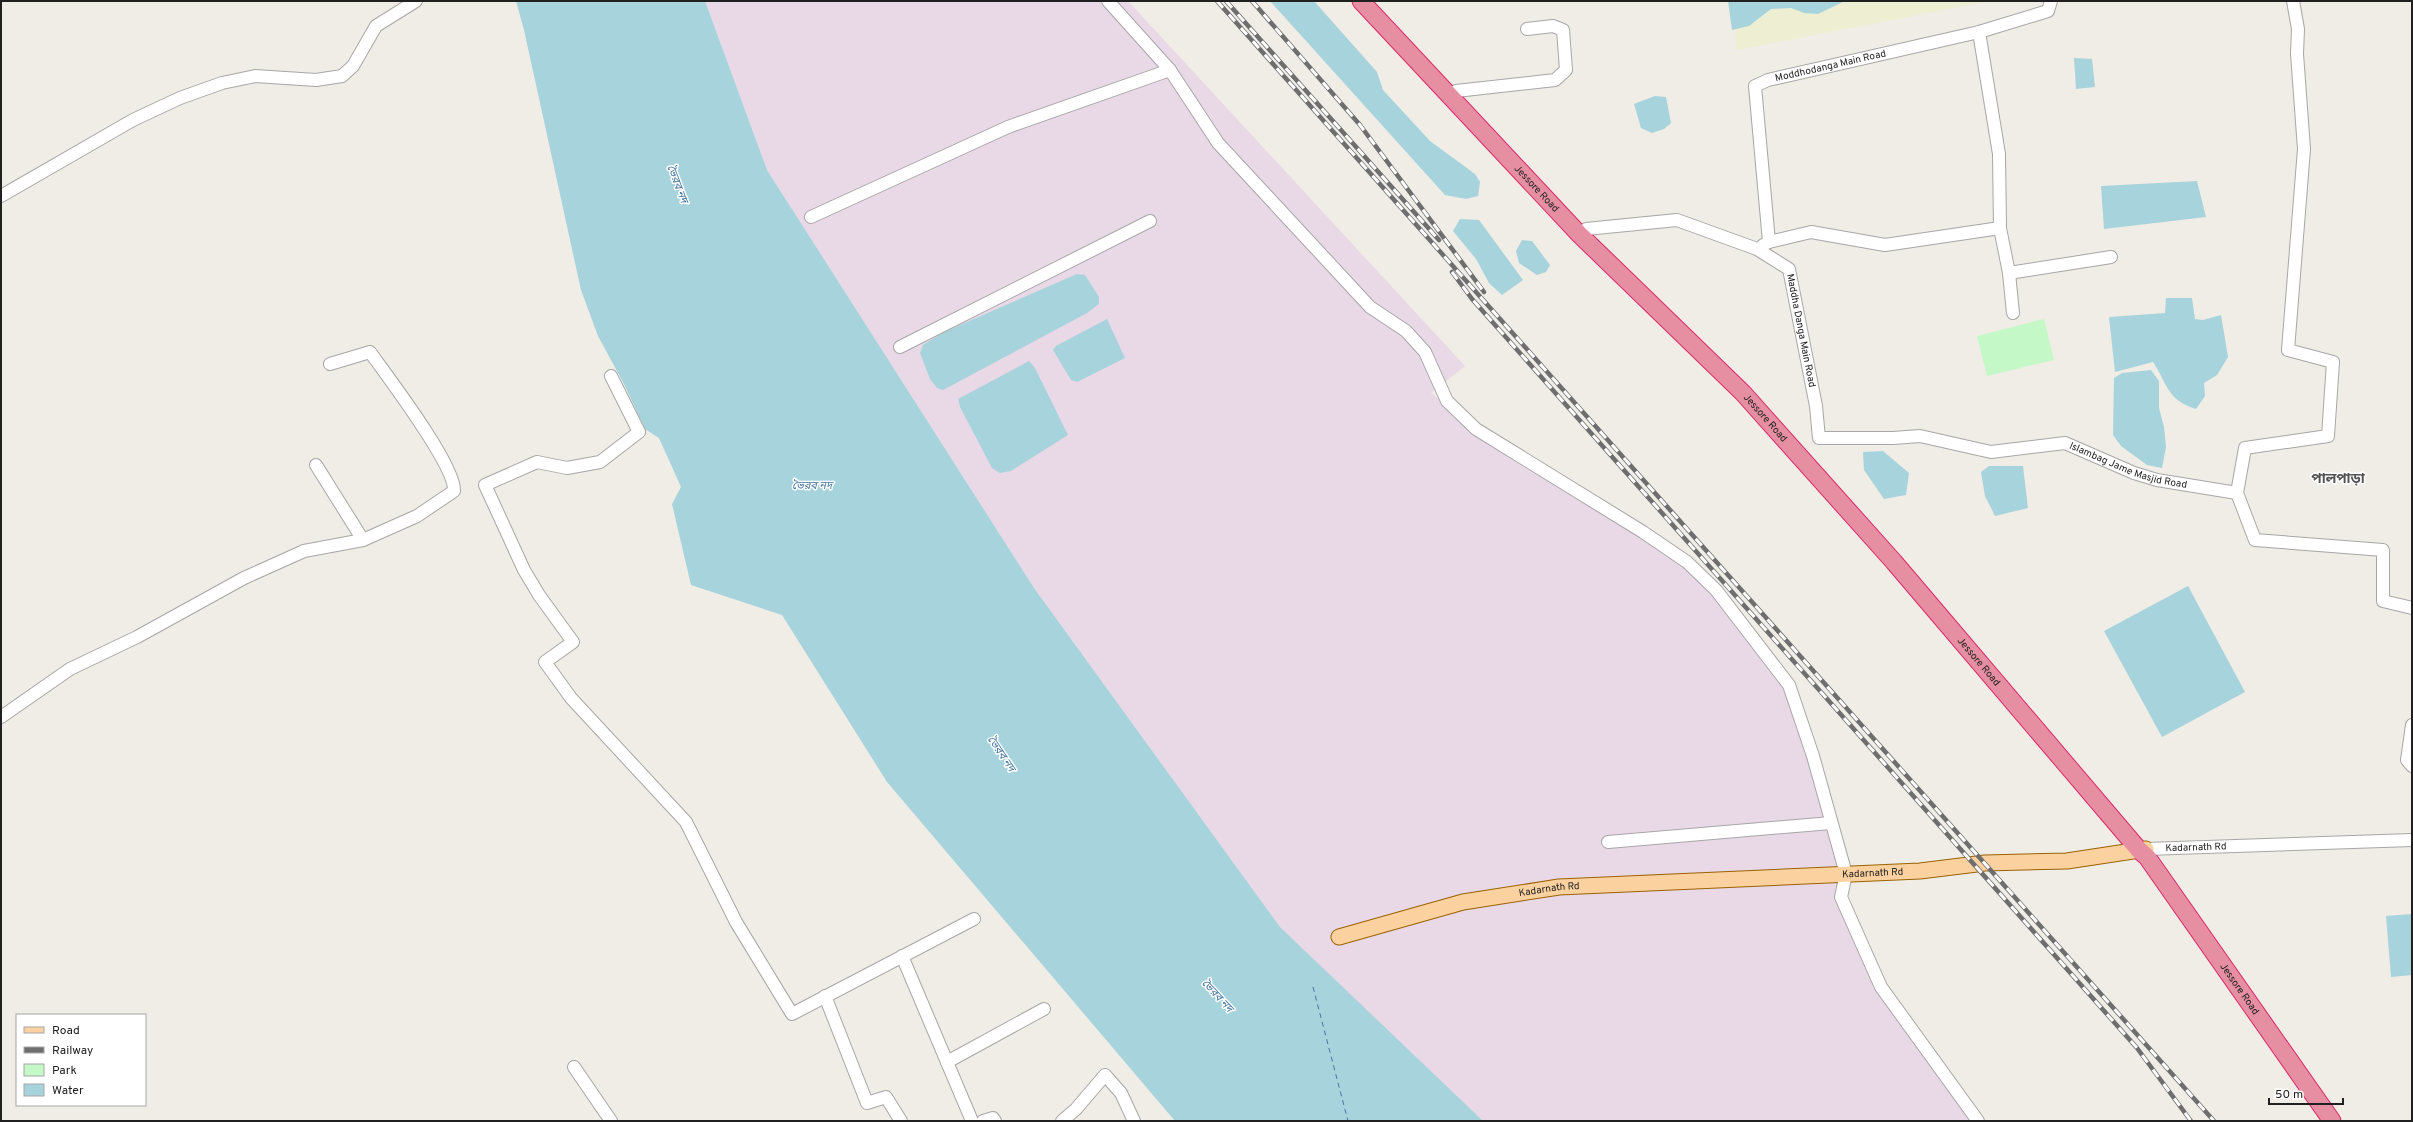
<svg xmlns="http://www.w3.org/2000/svg" width="2413" height="1122" font-family="Overpass,'Noto Sans Bengali',sans-serif">
	<style>
		.industrial { fill: #e9d8e6 }
		.farmland { fill: #edeed2 }
		.park { fill: #c4f9c7 }
		.water { fill: #a7d3dd }
		.lines { fill: none; stroke-linecap: round; stroke-linejoin: round }
		.ferry { stroke: #46769f; stroke-width: 1; stroke-dasharray: 5 4; stroke-linecap: butt }
		.minor-casing { stroke: #a7a7a7; stroke-width: 14 }
		.major-casing { stroke: #9a6201; stroke-width: 17 }
		.highway-casing { stroke: #da286b; stroke-width: 19 }
		.minor { stroke: #fff; stroke-width: 12 }
		.major { stroke: #fbd1a0; stroke-width: 15 }
		.highway { stroke: #e68fa2; stroke-width: 17 }
		.rail-casing { stroke: #6e6e6e; stroke-width: 4.5 }
		.rail { stroke: #fff; stroke-width: 3; stroke-dasharray: 9; stroke-linecap: butt }
		.labels { text-anchor: middle; dominant-baseline: central; stroke-width: 3; stroke-linejoin: round; paint-order: stroke }
		.street-label { font-size: 10px; fill: #202020; stroke: #fff }
		.water-label { font-size: 11px; font-style: italic; fill: #46769f; stroke: #fff }
		.district-label { font-size: 14px; font-weight: bold; fill: #535353; stroke: #fff }
	</style>
	<rect width="100%" height="100%" fill="#f0ece6"/>
	<!-- industrial -->
	<path class="industrial" d="M 705,1 L 1128,1 L 1465,366 L 1431,393 L 1476,429 L 1687,562 L 1794,700 L 1831,823 L 1841,897 L 1881,987 L 1984,1121 L 1480,1121 L 1280,927 L 1034,588 L 767,170 Z"/>
	<!-- farmland -->
	<path class="farmland" d="M 1731,1 L 1992,1 L 1737,50 Z"/>
	<!-- park -->
	<path class="park" d="M 2044,319 L 2054,360 L 1987,376 L 1977,336 Z"/>
	<!-- water -->
	<path class="water" d="M 516,1 L 705,1 L 767,170 L 1034,588 L 1280,927 L 1483,1121 L 1175,1121 L 887,782 L 782,615 L 691,585 L 672,504 L 681,487 L 659,438 L 645,429 L 624,384 L 598,336 L 581,290 L 524,30 Z
		M 1270,1 L 1314,1 L 1377,72 L 1383,90 L 1430,141 L 1475,174 L 1480,182 L 1478,196 L 1466,199 L 1445,195 Z
		M 1728,1 L 1845,1 L 1818,14 L 1804,13 L 1791,8 L 1771,9 L 1749,26 L 1732,30 Z
		M 2074,58 L 2092,59 L 2095,87 L 2076,89 Z
		M 1655,96 L 1666,97 L 1671,123 L 1664,129 L 1652,133 L 1641,128 L 1634,104 Z
		M 2197,181 L 2206,217 L 2104,229 L 2101,186 Z
		M 1460,219 L 1479,220 L 1523,280 L 1502,295 L 1489,283 L 1476,259 L 1453,231 Z
		M 1522,240 L 1532,241 L 1550,265 L 1546,272 L 1537,275 L 1519,263 L 1516,251 Z
		M 1077,274 L 1085,275 L 1099,297 L 1099,304 L 1087,313 L 943,390 L 937,388 L 930,379 L 920,353 L 923,345 L 944,332 Z
		M 2166,298 L 2192,298 L 2195,319 L 2203,320 L 2221,315 L 2228,357 L 2217,375 L 2204,383 L 2205,396 L 2196,409 C 2167,400 2168,385 2153,362 L 2115,372 L 2109,317 L 2165,313 Z
		M 1107,319 L 1125,358 L 1077,382 L 1071,380 L 1053,350 L 1056,346 Z
		M 1029,361 L 1035,368 L 1068,435 L 1011,471 L 1000,473 L 992,468 L 960,407 L 958,399 Z
		M 2151,370 L 2159,381 L 2159,408 L 2164,427 L 2166,447 L 2162,468 L 2147,465 L 2121,446 L 2113,435 L 2114,378 L 2122,373 Z
		M 1883,451 L 1909,473 L 1906,495 L 1884,499 L 1864,470 L 1863,452 Z
		M 1989,466 L 2023,466 L 2028,508 L 1995,516 L 1985,496 L 1981,472 Z
		M 2188,586 L 2245,692 L 2162,737 L 2104,631 Z
		M 2412,914 L 2412,975 L 2391,977 L 2386,916 Z"/>
	<g class="lines">
		<!-- ferry -->
		<path class="ferry" d="M 1313,987 L 1348,1121"/>
		<!-- minor casing -->
		<g class="minor-casing">
			<g id="minor">
				<path d="M 1108,1 L 1170,70 L 1218,143 L 1370,307 L 1406,331 L 1425,352 L 1447,401 L 1476,429 L 1643,532 L 1687,562 L 1716,590 L 1789,685 L 1813,756 L 1846,874 L 1841,897 L 1881,987 L 1978,1121"/>
				<path d="M 1979,32 L 1999,154 L 2000,228"/>
				<path d="M 1456,91 L 1555,80 L 1566,70 L 1563,30 L 1553,26 L 1527,29"/>
				<path d="M 1,196 L 133,120 L 180,98 L 222,83 L 255,76 L 316,80 L 342,76 L 353,66 L 376,26 L 416,1"/>
				<path d="M 811,217 L 1008,127 L 1170,70"/>
				<path id="s1" d="M 1586,229 L 1677,220 L 1757,249 L 1789,269 L 1816,406 L 1819,438 L 1893,438 L 1920,436 L 1991,452 L 2065,443 L 2134,473 L 2157,480 L 2237,493 L 2255,540 L 2383,550 L 2383,601 L 2412,608"/>
				<path id="s2" d="M 1769,242 L 1755,86 L 1768,80 L 1979,32 L 2048,11 L 2051,1"/>
				<path d="M 1763,245 L 1769,242 L 1811,232 L 1885,245 L 2000,228 L 2009,273 L 2111,257"/>
				<path d="M 2009,273 L 2013,313"/>
				<path d="M 900,347 L 1150,221"/>
				<path d="M 611,376 L 639,432 L 600,462 L 567,468 L 537,462 L 485,485 L 524,570 L 539,595 L 573,642 L 545,662 L 571,698 L 686,822 L 736,922 L 792,1014 L 974,919"/>
				<path d="M 316,465 L 363,540"/>
				<path d="M 2237,493 L 2245,448 L 2328,436 L 2333,362 L 2288,350 L 2304,149 L 2297,54 L 2298,29 L 2293,1"/>
				<path d="M 1,717 L 70,669 L 137,637 L 244,578 L 304,551 L 363,540 L 417,516 L 454,491 C 456,466 387,376 370,352 L 330,364"/>
				<path d="M 2412,725 L 2407,760 L 2412,766"/>
				<path d="M 1608,842 L 1831,823"/>
				<path id="s3" d="M 2146,849 L 2412,840"/>
				<path d="M 902,956 L 972,1121"/>
				<path d="M 825,996 L 867,1103 L 886,1097 L 901,1121"/>
				<path d="M 947,1062 L 1044,1009"/>
				<path d="M 574,1067 L 611,1121"/>
				<path d="M 983,1121 L 993,1118 L 995,1121"/>
				<path d="M 1062,1121 L 1076,1109 L 1105,1075 L 1121,1093 L 1134,1121"/>
			</g>
		</g>
		<!-- major casing -->
		<g class="major-casing">
			<g id="major">
				<path id="s4" d="M 1339,937 L 1463,902 L 1559,887 L 1920,871 L 1985,863 L 2067,861 L 2146,849"/>
			</g>
		</g>
		<!-- highway casing -->
		<g class="highway-casing">
			<g id="highway">
				<path id="s5" d="M 1361,1 L 1579,234 L 1743,393 L 1894,562 L 2139,850 L 2147,857 L 2332,1121"/>
			</g>
		</g>
		<!-- minor -->
		<use href="#minor" class="minor"/>
		<!-- major -->
		<use href="#major" class="major"/>
		<!-- highway -->
		<use href="#highway" class="highway"/>
		<!-- rail casing -->
		<g class="rail-casing">
			<path id="rail" d="M 1217,1 L 2214,1121
				M 1226,1 L 1439,240
				M 1252,1 L 1360,125 L 1484,292
				M 1452,272 L 1472,299 L 2137,1048 L 2191,1121"/>
		</g>
		<!-- rail -->
		<use href="#rail" class="rail"/>
	</g>
	<g class="labels">
		<!-- street labels -->
		<g class="street-label">
			<text stroke="none"><textPath href="#s2" startOffset="235">Moddhodanga Main Road</textPath></text>
			<text stroke="none"><textPath href="#s5" startOffset="257">Jessore Road</textPath></text>
			<text stroke="none"><textPath href="#s1" startOffset="277">Maddha Danga Main Road</textPath></text>
			<text stroke="none"><textPath href="#s5" startOffset="581">Jessore Road</textPath></text>
			<text stroke="none"><textPath href="#s1" startOffset="702">Islambag Jame Masjid Road</textPath></text>
			<text stroke="none"><textPath href="#s5" startOffset="905">Jessore Road</textPath></text>
			<text stroke="none"><textPath href="#s3" startOffset="50">Kadarnath Rd</textPath></text>
			<text stroke="none"><textPath href="#s4" startOffset="540">Kadarnath Rd</textPath></text>
			<text stroke="none"><textPath href="#s4" startOffset="216">Kadarnath Rd</textPath></text>
			<text stroke="none"><textPath href="#s5" startOffset="1324">Jessore Road</textPath></text>
		</g>
		<!-- water labels -->
		<g class="water-label">
			<text transform="translate(677 184) rotate(69)">ভৈরব নদ</text>
			<text x="812" y="486">ভৈরব নদ</text>
			<text transform="translate(1001 754) rotate(56)">ভৈরব নদ</text>
			<text transform="translate(1217 996) rotate(47)">ভৈরব নদ</text>
		</g>
		<!-- district labels -->
		<g class="district-label">
			<text x="2338" y="479">পালপাড়া</text>
		</g>
	</g>
	<!-- border -->
	<rect width="2413" height="1122" fill="none" stroke="#202020" stroke-width="4"/>
	<!-- legend -->
	<rect x="16" y="1014" width="130" height="92" fill="#ffffff" stroke="#a6a6a6"/>
	<rect x="24" y="1027" width="20" height="6" fill="#fbd1a0" stroke="#a6a6a6"/>
	<text x="52" y="1034" font-size="12" fill="#202020">Road</text>
	<rect x="24" y="1047" width="20" height="6" fill="#6e6e6e" stroke="#a6a6a6"/>
	<text x="52" y="1054" font-size="12" fill="#202020">Railway</text>
	<rect x="24" y="1064" width="20" height="12" fill="#c4f9c7" stroke="#a6a6a6"/>
	<text x="52" y="1074" font-size="12" fill="#202020">Park</text>
	<rect x="24" y="1084" width="20" height="12" fill="#a7d3dd" stroke="#a6a6a6"/>
	<text x="52" y="1094" font-size="12" fill="#202020">Water</text>
	<!-- scale -->
	<path d="M2269 1098v6h74v-6" fill="none" stroke="#202020" stroke-width="2"/>
	<text x="2275" y="1098" font-size="12" fill="#202020" stroke="#ffffff" stroke-width="3" paint-order="stroke">50 m</text>
</svg>
